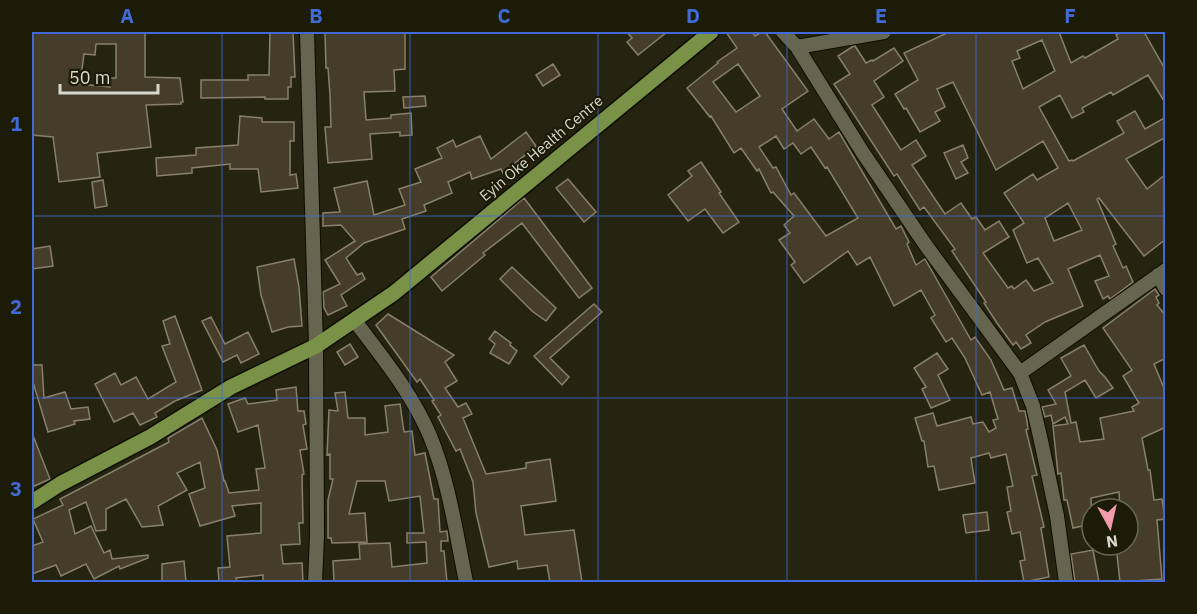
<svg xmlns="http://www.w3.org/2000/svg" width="1197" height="614" font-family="'IBM Plex Sans',sans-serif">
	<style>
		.building { fill: #453d2a; stroke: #89806b; stroke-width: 1.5; fill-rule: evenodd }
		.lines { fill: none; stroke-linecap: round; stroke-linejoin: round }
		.street-casing { stroke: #0e0d00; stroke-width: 16 }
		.primary-casing { stroke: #0e0d00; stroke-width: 18 }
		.street { stroke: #666650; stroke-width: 14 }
		.primary { stroke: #799247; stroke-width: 15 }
		.grid { fill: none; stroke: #426ad6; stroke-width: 1.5; stroke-opacity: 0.55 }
		.labels { text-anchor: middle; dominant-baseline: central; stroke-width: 4.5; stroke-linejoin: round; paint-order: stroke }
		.street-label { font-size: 15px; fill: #d8d8cc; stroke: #1c1b08 }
		.neatline { fill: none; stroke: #426ad6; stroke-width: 2 }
		.grid-label { font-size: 20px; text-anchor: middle; font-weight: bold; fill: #426ad6 }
	</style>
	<rect width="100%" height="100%" fill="#252411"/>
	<!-- building -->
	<path class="building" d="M 32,32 L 145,32 L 145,77 L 180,78 L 183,102 L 181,102 L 181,104 L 146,105 L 151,147 L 97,153 L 100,177 L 59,182 L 53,137 L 32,135 ZM 96,44 L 116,44 L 116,78 L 110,78 L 110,87 L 80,84 L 84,54 L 95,55 Z
		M 270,32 L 293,32 L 295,77 L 291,77 L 291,87 L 288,87 L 288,99 L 265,99 L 265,97 L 201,98 L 201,80 L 248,80 L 248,75 L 269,75 Z
		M 325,32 L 405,32 L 405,69 L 394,70 L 395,91 L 364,92 L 366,120 L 391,118 L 391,115 L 411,113 L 412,135 L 400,136 L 400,132 L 370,134 L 372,159 L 328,163 L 325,127 L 331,127 L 330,95 L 328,68 L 326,68 Z
		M 627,32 L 667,32 L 638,55 L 627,42 L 632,38 Z
		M 726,32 L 752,32 L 755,36 L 762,32 L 765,32 L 808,91 L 782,109 L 797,131 L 814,119 L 829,139 L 839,132 L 896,229 L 901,226 L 909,242 L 907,244 L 916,265 L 925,259 L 971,340 L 975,337 L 991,360 L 1004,390 L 1012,388 L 1019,411 L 1025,411 L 1027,421 L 1028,429 L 1026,430 L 1037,475 L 1032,476 L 1044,527 L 1041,528 L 1049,577 L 1024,582 L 1020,561 L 1025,560 L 1020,532 L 1012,534 L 1007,512 L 1011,511 L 1007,487 L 1013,486 L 1006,454 L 991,458 L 989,453 L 971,458 L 975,483 L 939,490 L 934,466 L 928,467 L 924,441 L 922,441 L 915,418 L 933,413 L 937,426 L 971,417 L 973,424 L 983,422 L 989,432 L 996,428 L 993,420 L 998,419 L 990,392 L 982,395 L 965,358 L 952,338 L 946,342 L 931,318 L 935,315 L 921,290 L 894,306 L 870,257 L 857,265 L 848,251 L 804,283 L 791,265 L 795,262 L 779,240 L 790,233 L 784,225 L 794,216 L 773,192 L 771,193 L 759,169 L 757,171 L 741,148 L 734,153 L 711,116 L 710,117 L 687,88 L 718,63 L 717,62 L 737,48 ZM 738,64 L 760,96 L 736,112 L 713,82 ZM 776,136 L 784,149 L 793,143 L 801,154 L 811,147 L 825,168 L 827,167 L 858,218 L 826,236 L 794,193 L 791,195 L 776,167 L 773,168 L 759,147 Z
		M 949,32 L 1059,32 L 1071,63 L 1083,56 L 1085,58 L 1118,39 L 1116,35 L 1121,32 L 1144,32 L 1166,71 L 1166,104 L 1148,75 L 1113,95 L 1111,92 L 1082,108 L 1084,112 L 1072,118 L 1060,95 L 1039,107 L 1069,161 L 1072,160 L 1073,161 L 1124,133 L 1117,121 L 1135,111 L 1145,129 L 1166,117 L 1166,137 L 1126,159 L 1147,189 L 1166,174 L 1166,239 L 1144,256 L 1099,198 L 1097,199 L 1116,244 L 1113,246 L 1123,268 L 1126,266 L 1133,282 L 1110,299 L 1108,296 L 1103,299 L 1095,281 L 1109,276 L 1100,255 L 1068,269 L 1083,306 L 1045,322 L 1026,335 L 1031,343 L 1021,349 L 1016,342 L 1013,345 L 997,323 L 984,303 L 986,302 L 952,251 L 955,249 L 924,207 L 920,210 L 897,174 L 894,176 L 834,84 L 850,74 L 838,56 L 852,47 L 855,46 L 866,63 L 872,60 L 873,61 L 894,48 L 903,61 L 874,81 L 884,97 L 872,105 L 901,150 L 916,140 L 926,156 L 912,165 L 945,214 L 961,203 L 972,219 L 976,217 L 985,230 L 999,221 L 1009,237 L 983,253 L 1008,288 L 1012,286 L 1014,289 L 1026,280 L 1034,291 L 1053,283 L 1038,258 L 1027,263 L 1013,230 L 1024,223 L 1004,193 L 1033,174 L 1037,180 L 1058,168 L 1043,141 L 996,170 L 953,82 L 937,89 L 945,107 L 935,112 L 940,121 L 920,132 L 906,108 L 904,109 L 895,94 L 918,80 L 904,53 ZM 1042,40 L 1055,71 L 1023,89 L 1012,61 L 1020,58 L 1017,51 ZM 1068,203 L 1082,230 L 1054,241 L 1045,218 Z
		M 553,64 L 560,75 L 543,86 L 536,75 Z
		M 425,96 L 426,106 L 404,108 L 403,97 Z
		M 240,116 L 262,118 L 262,122 L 294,122 L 294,141 L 290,141 L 290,175 L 296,174 L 298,188 L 261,192 L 258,169 L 230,169 L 230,164 L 192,168 L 192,173 L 157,176 L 156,158 L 196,155 L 196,148 L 238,145 Z
		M 526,132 L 536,146 L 503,173 L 501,169 L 472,179 L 470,172 L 448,182 L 452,193 L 424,205 L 426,211 L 402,219 L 405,229 L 364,243 L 346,258 L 357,275 L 362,273 L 365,279 L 341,295 L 347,306 L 328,315 L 324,308 L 323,292 L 340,284 L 325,260 L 355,241 L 341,225 L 323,226 L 323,213 L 340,212 L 334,188 L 367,181 L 374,215 L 405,205 L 399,189 L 421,182 L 415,169 L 442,158 L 437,148 L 453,140 L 456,147 L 480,136 L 491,159 Z
		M 963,145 L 968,158 L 961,162 L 968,173 L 956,179 L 944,153 Z
		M 701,162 L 721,192 L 719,193 L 739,222 L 723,233 L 705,209 L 688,221 L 668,195 L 692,176 L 688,171 Z
		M 568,179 L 596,212 L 584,222 L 556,188 Z
		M 103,180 L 107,206 L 95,208 L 92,182 Z
		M 524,198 L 592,288 L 579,298 L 522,223 L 483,253 L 485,255 L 442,291 L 431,277 Z
		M 50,246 L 53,266 L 32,269 L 32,249 Z
		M 294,259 L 299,287 L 302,326 L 288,327 L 272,332 L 261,295 L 257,267 Z
		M 512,267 L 556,308 L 546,321 L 532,311 L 500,279 Z
		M 1155,289 L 1159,295 L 1156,297 L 1159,303 L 1157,305 L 1166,316 L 1166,358 L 1154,364 L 1166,393 L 1166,427 L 1142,438 L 1148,470 L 1150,470 L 1154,500 L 1162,499 L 1165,519 L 1157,520 L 1162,579 L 1120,582 L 1116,545 L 1128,545 L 1128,509 L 1120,509 L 1119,492 L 1091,498 L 1092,524 L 1073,528 L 1067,500 L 1064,500 L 1061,473 L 1058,474 L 1053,426 L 1068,424 L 1065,417 L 1053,424 L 1051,415 L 1045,417 L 1042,407 L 1056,404 L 1048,390 L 1071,376 L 1061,358 L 1084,345 L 1099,371 L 1105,377 L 1113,388 L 1096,398 L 1085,380 L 1065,392 L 1071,423 L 1076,422 L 1080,442 L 1104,439 L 1100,418 L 1134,411 L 1132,407 L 1139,403 L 1123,376 L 1132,370 L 1103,328 Z
		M 594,304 L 602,312 L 550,358 L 569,377 L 562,385 L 534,356 Z
		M 388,314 L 454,355 L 445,362 L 457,381 L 445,388 L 458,407 L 466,403 L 472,414 L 463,418 L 486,474 L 526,468 L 526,463 L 550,459 L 556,501 L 521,506 L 525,535 L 574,530 L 582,582 L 550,582 L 547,565 L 518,569 L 517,561 L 489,567 L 476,513 L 473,482 L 460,449 L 456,451 L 438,417 L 441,415 L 432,401 L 434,400 L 420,379 L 417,382 L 376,325 Z
		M 175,316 L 202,390 L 175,401 L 155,413 L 157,417 L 140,425 L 133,413 L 114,422 L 95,384 L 115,373 L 121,385 L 136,377 L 148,399 L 176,382 L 162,346 L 170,344 L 163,321 Z
		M 211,317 L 225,344 L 248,332 L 259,354 L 241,363 L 237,355 L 223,362 L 202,321 Z
		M 495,331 L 511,343 L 510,345 L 517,351 L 509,364 L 490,353 L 495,344 L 489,339 Z
		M 350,344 L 358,357 L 345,365 L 337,352 Z
		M 937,353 L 948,369 L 938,375 L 950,400 L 931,408 L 922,389 L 926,387 L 914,368 Z
		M 32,365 L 42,365 L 44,398 L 65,392 L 71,409 L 88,407 L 90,419 L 74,421 L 75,424 L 48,432 L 32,379 Z
		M 296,387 L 298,411 L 304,411 L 306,424 L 303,425 L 307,449 L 300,450 L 304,474 L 302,475 L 303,523 L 299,523 L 300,544 L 281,545 L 283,564 L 302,563 L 303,582 L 263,582 L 263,575 L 236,578 L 237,582 L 219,582 L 218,568 L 230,567 L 227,536 L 261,533 L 261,503 L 232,506 L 235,516 L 200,526 L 189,494 L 205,488 L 200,462 L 177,473 L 187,490 L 158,506 L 163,525 L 142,527 L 126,499 L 106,509 L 106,530 L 96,531 L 86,502 L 69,510 L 75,534 L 91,526 L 104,553 L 110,550 L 112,559 L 148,555 L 148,558 L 120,569 L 119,566 L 94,579 L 86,564 L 61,576 L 56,565 L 32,574 L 32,546 L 43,542 L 33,519 L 63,505 L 60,499 L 169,442 L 168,438 L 202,418 L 217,450 L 224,481 L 225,481 L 229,493 L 259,490 L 256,469 L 265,468 L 258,425 L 238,432 L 228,404 L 245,398 L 248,404 L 277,400 L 276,390 Z
		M 345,392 L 348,418 L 365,418 L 365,435 L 388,432 L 385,406 L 400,404 L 404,432 L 412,431 L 415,455 L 425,453 L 434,499 L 438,499 L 440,532 L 447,531 L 448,541 L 441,541 L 441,551 L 444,551 L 447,582 L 334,582 L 333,561 L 360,559 L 359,544 L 390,543 L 392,567 L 427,563 L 426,542 L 407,543 L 407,533 L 424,533 L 420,496 L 389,501 L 385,481 L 357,481 L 349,514 L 365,513 L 367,542 L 332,543 L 331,538 L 328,538 L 328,500 L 333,479 L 330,479 L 330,454 L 327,455 L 329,410 L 338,411 L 335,393 Z
		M 32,433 L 50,479 L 32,487 Z
		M 987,512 L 989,530 L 966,533 L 963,515 Z
		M 1093,550 L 1099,582 L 1075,582 L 1071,554 Z
		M 184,561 L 186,582 L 162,582 L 162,564 Z"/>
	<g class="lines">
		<!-- street casing -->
		<g class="street-casing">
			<path id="street" d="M 307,32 L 316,346 L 317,536 L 315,582
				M 783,32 L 797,47 L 863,153 L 927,247 L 1020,373 L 1033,406 L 1041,441 L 1057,516 L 1066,582
				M 797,47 L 884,32
				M 1158,275 L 1166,289
				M 355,321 C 382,357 412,393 430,436 C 449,482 456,533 466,582
				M 1020,373 L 1166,270"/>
		</g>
		<!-- primary casing -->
		<g class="primary-casing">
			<path id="primary" d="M 32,502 L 60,484 L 150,437 L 231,387 L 316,346 L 394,293 L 711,32"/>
		</g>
		<!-- street -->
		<use href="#street" class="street"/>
		<!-- primary -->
		<use href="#primary" class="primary"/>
	</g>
	<!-- grid -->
	<path class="grid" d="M 222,32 L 222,582M 410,32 L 410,582M 598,32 L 598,582M 787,32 L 787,582M 976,32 L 976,582M 32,216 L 1166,216M 32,398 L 1166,398"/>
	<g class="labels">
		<!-- street labels -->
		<g class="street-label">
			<text transform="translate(541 148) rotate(-40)">Eyin Oke Health Centre</text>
		</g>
	</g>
	<!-- border -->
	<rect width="1197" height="614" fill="none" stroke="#1c1b08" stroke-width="66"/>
	<!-- north arrow -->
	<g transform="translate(1110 527) rotate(172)"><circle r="28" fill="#1c1b08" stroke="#676756" stroke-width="1.5"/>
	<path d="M0-4.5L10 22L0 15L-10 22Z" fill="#f39aac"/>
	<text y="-9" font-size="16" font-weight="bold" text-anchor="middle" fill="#d8d8cc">N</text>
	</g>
	<!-- scale -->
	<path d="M60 84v9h98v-9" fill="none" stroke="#d8d8cc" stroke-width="3"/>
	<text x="69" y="84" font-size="18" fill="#d8d8cc" stroke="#1c1b08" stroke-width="4.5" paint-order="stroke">50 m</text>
	<rect x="33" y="33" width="1131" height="548" class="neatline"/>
	<g class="grid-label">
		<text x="127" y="23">A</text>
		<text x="316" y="23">B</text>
		<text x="504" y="23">C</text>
		<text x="693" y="23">D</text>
		<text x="881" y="23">E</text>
		<text x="1070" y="23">F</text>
		<text x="16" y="131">1</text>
		<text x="16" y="314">2</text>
		<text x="16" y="496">3</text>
	</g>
</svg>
